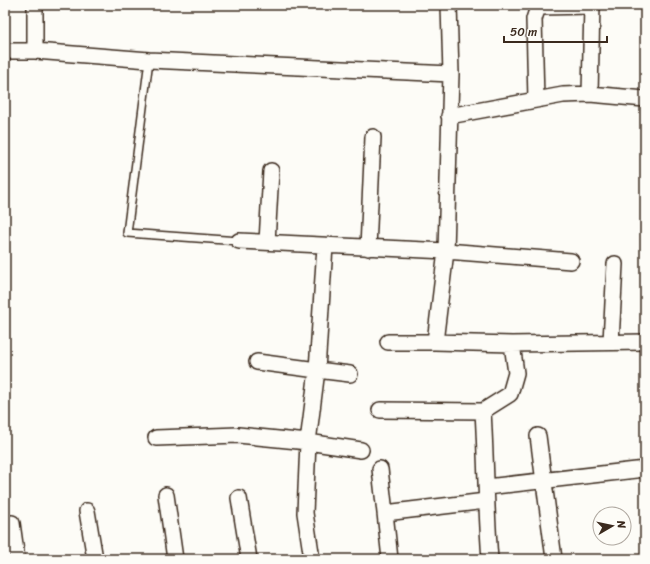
<svg xmlns="http://www.w3.org/2000/svg" width="650" height="564" font-family="Sriracha,sans-serif">
	<style>
		.building { fill: #a7b1e2; stroke: #3b2a1e }
		.lines { fill: none; stroke-linecap: round; stroke-linejoin: round }
		.service-casing { stroke: #3b2a1e; stroke-width: 10 }
		.minor-casing { stroke: #3b2a1e; stroke-width: 18 }
		.service { stroke: #fdfcf7; stroke-width: 7 }
		.minor { stroke: #fdfcf7; stroke-width: 15 }
	</style>
	<rect width="100%" height="100%" fill="#fdfcf7"/>
	<filter id="ink" filterUnits="userSpaceOnUse"><feTurbulence type="fractalNoise" baseFrequency=".025" numOctaves="2"/><feDisplacementMap in="SourceGraphic" scale="8" xChannelSelector="R" yChannelSelector="G"/><feConvolveMatrix kernelMatrix="1 2 1 2 8 2 1 2 1" color-interpolation-filters="sRGB"/></filter>
	<g filter="url(#ink)">
		<!-- building -->
		<path class="building" d="M 5,64 L 8,64 L 9,101 L 5,101 Z"/>
		<g class="lines">
			<!-- service casing -->
			<g class="service-casing">
				<path id="service" d="M 149,60 L 127,233 L 239,241"/>
			</g>
			<!-- minor casing -->
			<g class="minor-casing">
				<path id="minor" d="M 35,5 L 35,51
					M 5,51 L 35,51 L 149,60 L 451,74
					M 590,94 L 592,5
					M 536,100 L 534,19 L 537,10 L 541,7 L 592,6
					M 449,116 L 563,95 L 590,94 L 645,99
					M 239,241 L 446,251 L 451,74 L 449,5
					M 267,242 L 271,171
					M 368,248 L 373,137
					M 388,342 L 435,342 L 446,251 L 571,261
					M 435,342 L 512,344 L 645,342
					M 611,342 L 615,264
					M 257,362 L 317,370 L 325,246
					M 380,410 L 483,411
					M 538,436 L 554,559
					M 156,438 L 238,435 L 308,442 L 361,450
					M 380,469 L 385,513
					M 487,487 L 645,469
					M 166,495 L 175,559
					M 239,498 L 249,559
					M 87,511 L 95,559
					M 12,523 L 17,559
					M 312,559 L 305,513 L 308,442 L 317,370 L 350,374
					M 390,559 L 385,513 L 486,501
					M 490,559 C 486,510 486,461 483,411 L 510,394 L 516,373 L 512,344"/>
			</g>
			<!-- service -->
			<use href="#service" class="service"/>
			<!-- minor -->
			<use href="#minor" class="minor"/>
		</g>
	</g>
	<!-- margin -->
	<rect width="650" height="564" fill="none" stroke="#fdfcf7" stroke-width="20"/>
	<rect x="10" y="10" width="630" height="544" fill="none" stroke="#3b2a1e" stroke-width="1.5" filter="url(#ink)"/>
	<!-- north arrow -->
	<g transform="translate(612 526) rotate(81)"><circle r="19" fill="#fdfcf7" stroke="#afa8a0"/>
	<path d="M0-3L7 15L0 10L-7 15Z" fill="#3b2a1e"/>
	<text y="-6" font-size="11" font-weight="bold" text-anchor="middle" fill="#3b2a1e">N</text>
	</g>
	<!-- scale -->
	<path d="M504 36v6h103v-6" fill="none" stroke="#3b2a1e" stroke-width="2"/>
	<text x="510" y="36" font-size="12" fill="#3b2a1e" stroke="#fdfcf7" stroke-width="3" paint-order="stroke">50 m</text>
</svg>
